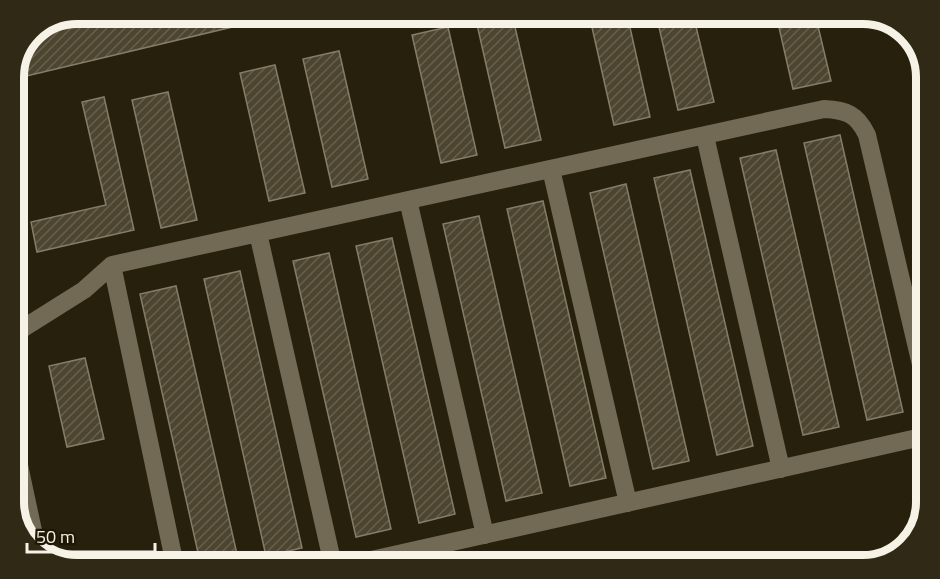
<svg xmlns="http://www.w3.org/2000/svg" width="940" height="579" font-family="'Titillium Web',sans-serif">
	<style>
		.building { fill: url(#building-hatch); stroke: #857d66; stroke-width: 1.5 }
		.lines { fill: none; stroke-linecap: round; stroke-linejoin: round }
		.street { stroke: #726a54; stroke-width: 18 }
		.rim { fill: none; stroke: #f6f2e5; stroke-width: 8 }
	</style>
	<defs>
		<pattern id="building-hatch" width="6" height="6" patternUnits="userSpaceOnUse" patternTransform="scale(1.5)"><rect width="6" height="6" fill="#4d4530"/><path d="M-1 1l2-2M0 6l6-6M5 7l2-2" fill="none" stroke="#67604e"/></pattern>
	</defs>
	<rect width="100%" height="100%" fill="#27200c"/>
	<!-- building -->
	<path class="building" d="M 77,14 L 266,14 L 266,19 L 14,79 L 32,32 Z
		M 512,14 L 541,140 L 505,148 L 476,20 Z
		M 589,14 L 627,14 L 650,117 L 614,125 Z
		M 656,14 L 693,14 L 714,102 L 678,110 Z
		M 776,14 L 802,14 L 803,25 L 817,22 L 831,81 L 793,89 Z
		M 448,27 L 477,155 L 441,163 L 412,35 Z
		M 339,51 L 368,179 L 332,187 L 303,59 Z
		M 275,65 L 305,193 L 269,201 L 240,73 Z
		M 168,92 L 197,220 L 161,228 L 132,100 Z
		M 104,97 L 134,230 L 37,252 L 31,222 L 106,205 L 82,102 Z
		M 840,135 L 903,412 L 867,420 L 804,143 Z
		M 776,150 L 839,427 L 803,435 L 740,158 Z
		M 690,170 L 753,446 L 717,455 L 654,178 Z
		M 626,184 L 689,461 L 653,469 L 590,193 Z
		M 543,201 L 606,478 L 570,486 L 507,209 Z
		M 479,216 L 542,493 L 506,501 L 443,224 Z
		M 392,238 L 455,514 L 419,523 L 356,246 Z
		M 329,253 L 391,529 L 356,537 L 293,261 Z
		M 240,271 L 302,548 L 266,556 L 204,279 Z
		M 176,286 L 239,563 L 226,566 L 201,566 L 140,294 Z
		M 85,358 L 104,439 L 67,447 L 49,366 Z"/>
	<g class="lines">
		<!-- street -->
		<path class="street" d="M 705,136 L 781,469
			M 551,169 L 628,503
			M 408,200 L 485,535
			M 258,233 L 333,565
			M 112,265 L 175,565
			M 14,334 L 84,290 L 112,265 L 824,109 C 846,110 857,114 867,135 L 926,386
			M 14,442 L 35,540
			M 349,565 L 926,436"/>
	</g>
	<!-- crop -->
	<path d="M0 0H940V579H0ZM77 24H863A53 53 0 0 1 916 77V502A53 53 0 0 1 863 555H77A53 53 0 0 1 24 502V77A53 53 0 0 1 77 24Z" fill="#2f2916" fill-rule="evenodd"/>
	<path class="rim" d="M77 24H863A53 53 0 0 1 916 77V502A53 53 0 0 1 863 555H77A53 53 0 0 1 24 502V77A53 53 0 0 1 77 24Z"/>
	<!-- scale -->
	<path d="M27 543v9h128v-9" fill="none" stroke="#f6f2e5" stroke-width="3"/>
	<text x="36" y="543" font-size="18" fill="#f6f2e5" stroke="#1e1704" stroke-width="4.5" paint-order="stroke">50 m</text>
</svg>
